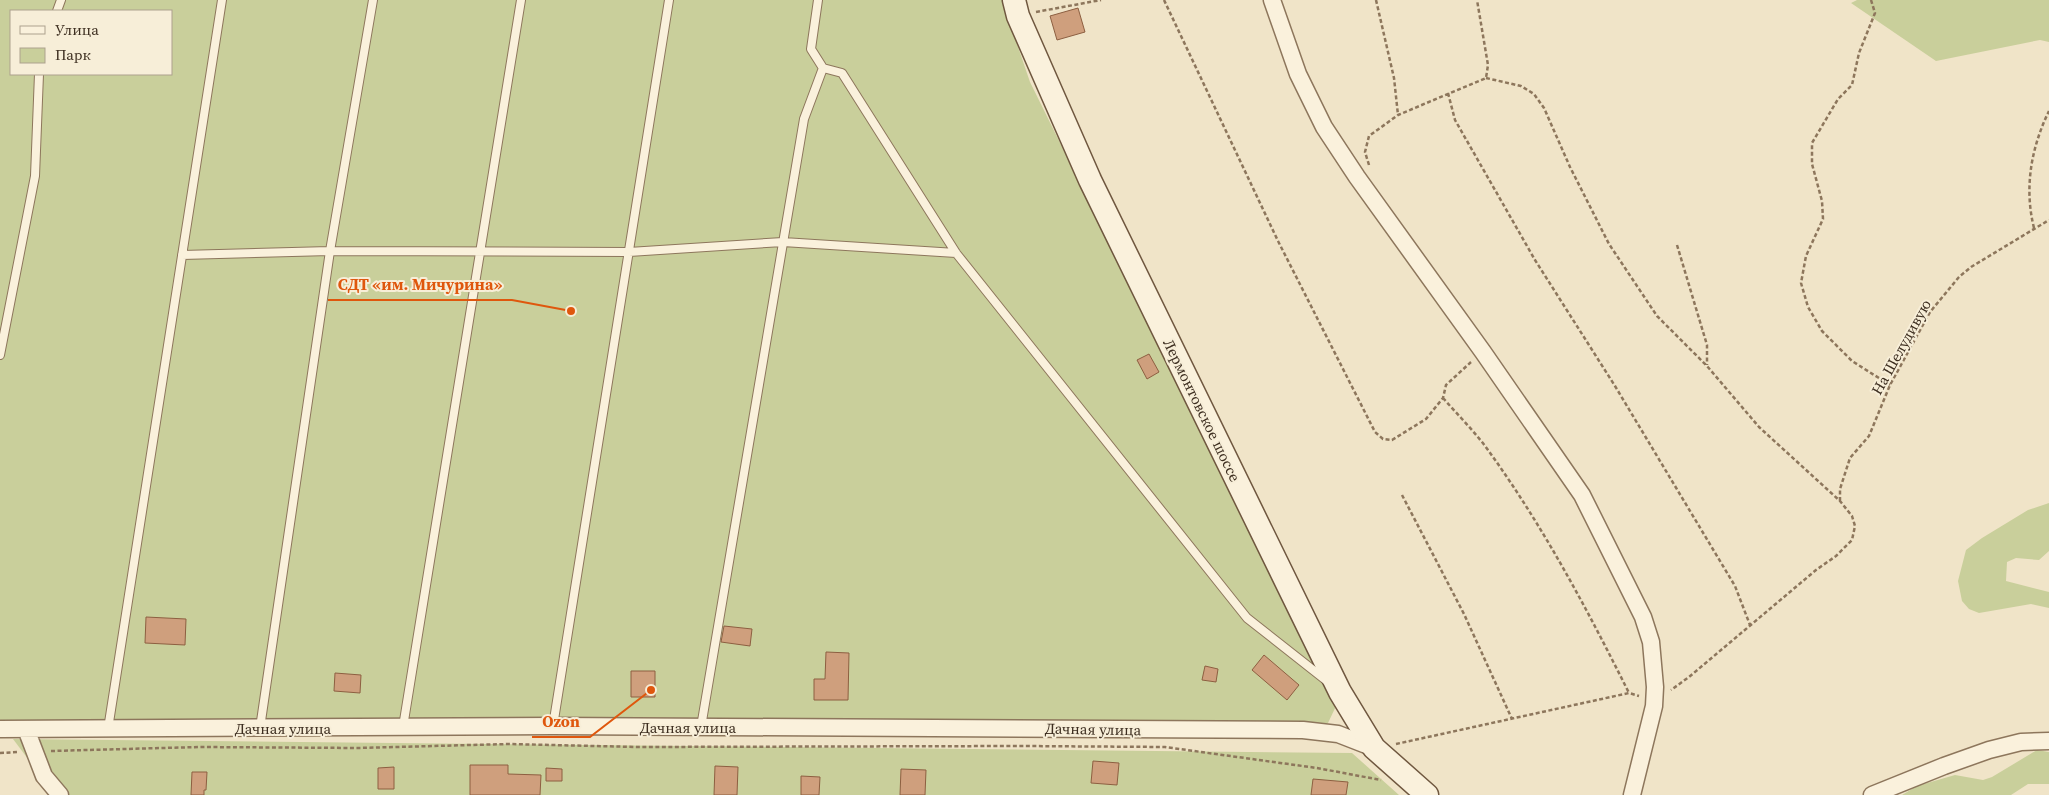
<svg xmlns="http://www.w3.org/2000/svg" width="2049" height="795" font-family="'Source Serif 4',serif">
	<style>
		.green { fill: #c9cf9b; fill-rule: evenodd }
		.building { fill: #cf9f7d; stroke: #8d5f41 }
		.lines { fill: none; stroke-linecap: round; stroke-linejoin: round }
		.lane-casing { stroke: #8d765c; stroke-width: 10 }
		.street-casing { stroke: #8d765c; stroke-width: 19 }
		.secondary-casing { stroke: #6f573f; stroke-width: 25 }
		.path { stroke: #8d765c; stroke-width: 2.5; stroke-dasharray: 4 2.5; stroke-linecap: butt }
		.lane { stroke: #faf1dc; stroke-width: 8 }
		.street { stroke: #faf1dc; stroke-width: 16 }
		.secondary { stroke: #faf1dc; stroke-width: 22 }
		.labels { text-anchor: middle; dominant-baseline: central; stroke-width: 4; stroke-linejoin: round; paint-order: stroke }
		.street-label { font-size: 15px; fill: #3d2e20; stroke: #f7eed8 }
		.leader { fill: none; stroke: #df570d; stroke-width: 2 }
		.callout-dot { fill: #df570d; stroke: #f7eed8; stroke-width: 2 }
		.callout-label { font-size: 16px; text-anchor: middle; font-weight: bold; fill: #df570d; stroke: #f7eed8; stroke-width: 4; stroke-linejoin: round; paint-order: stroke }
	</style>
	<rect width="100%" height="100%" fill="#f0e4c8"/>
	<!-- green -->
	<path class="green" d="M 0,0 L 1002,0 L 1030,82 L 1337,704 L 1328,723 L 678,718 L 0,721 ZM 11,11 L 171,11 L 171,74 L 11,74 Z
		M 1857,0 L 2049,0 L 2049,42 L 2040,40 L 1936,61 L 1851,3 Z
		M 2049,503 L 2049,551 L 2039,560 L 2016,558 L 2007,562 L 2006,581 L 2049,592 L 2049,608 L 2031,604 L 1979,613 L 1969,609 L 1962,601 L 1958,581 L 1966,550 L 1982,538 L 2028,510 Z
		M 13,739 L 1352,753 L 1399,795 L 55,795 Z
		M 2037,750 L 2049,752 L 2049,784 L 2028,784 L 2011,795 L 1902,795 L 1917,786 L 1955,775 L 1983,780 L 1992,777 Z"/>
	<!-- building -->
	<path class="building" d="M 1078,8 L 1085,32 L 1057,40 L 1050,16 Z
		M 1149,354 L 1159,372 L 1147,379 L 1137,360 Z
		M 146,617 L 186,619 L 185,645 L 145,643 Z
		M 724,626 L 752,629 L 750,646 L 721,642 Z
		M 826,652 L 849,653 L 848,700 L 814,700 L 814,679 L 825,679 Z
		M 1264,655 L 1299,685 L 1287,700 L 1252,670 Z
		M 1205,666 L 1218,669 L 1216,682 L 1202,680 Z
		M 631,671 L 655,671 L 655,697 L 631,697 Z
		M 335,673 L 361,675 L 360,693 L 334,691 Z
		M 1093,761 L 1119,763 L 1117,785 L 1091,783 Z
		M 470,765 L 508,765 L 508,774 L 541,775 L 540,795 L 470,795 Z
		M 715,766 L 738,767 L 737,795 L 714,795 Z
		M 394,767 L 394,789 L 378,789 L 378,768 Z
		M 546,768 L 562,769 L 562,781 L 546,781 Z
		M 901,769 L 926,770 L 925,795 L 900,795 Z
		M 192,772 L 207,772 L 206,790 L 204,790 L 204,795 L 191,795 Z
		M 801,776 L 820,777 L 819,795 L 801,795 Z
		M 1313,779 L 1348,782 L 1346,795 L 1311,795 Z"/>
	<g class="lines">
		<!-- lane casing -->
		<g class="lane-casing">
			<path id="lane" d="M 57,11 L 61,0
				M 823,68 L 842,73 L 956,253 L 1247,618 L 1327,681
				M 182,255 L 330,251 L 629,252 L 783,242 L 956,253
				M 0,355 L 35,176 L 39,74
				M 553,726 L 669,0
				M 403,727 L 521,0
				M 701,727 L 804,119 L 823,68 L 811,49 L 818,0
				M 260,728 L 330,251 L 373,0
				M 108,729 L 222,0"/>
		</g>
		<!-- street casing -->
		<g class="street-casing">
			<path id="street" d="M 1272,0 L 1298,74 L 1324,127 L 1357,177 L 1483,352 L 1582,495 L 1643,617 L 1651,642 L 1655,687 L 1654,706 L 1632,795
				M 0,729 L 553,726 L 1303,730 L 1338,734 L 1374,748
				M 26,729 L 44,776 L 60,795
				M 1872,795 L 1944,766 L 1989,750 L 2021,742 L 2049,741"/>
		</g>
		<!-- secondary casing -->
		<g class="secondary-casing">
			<path id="secondary" d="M 1014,0 L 1018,16 L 1090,180 L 1340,692 L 1374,748 L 1427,795"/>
		</g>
		<!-- path -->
		<path class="path" d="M 1164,0 L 1278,241 L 1375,432 L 1383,439 L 1392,440 L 1426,419 L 1443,398 L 1446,385 L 1471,362
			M 1376,0 L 1394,78 L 1398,115
			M 1871,0 L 1875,13 L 1859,53 L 1852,85 L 1838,99 L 1812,143 L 1812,164 L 1822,201 L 1823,219 L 1806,256 L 1801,283 L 1808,307 L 1822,331 L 1852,361 L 1890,385
			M 1036,12 L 1101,0
			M 1486,78 L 1521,86 L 1534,94 L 1544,108 L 1570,167 L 1609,244 L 1657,316 L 1707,366 L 1759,427 L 1840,501 L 1852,516 L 1855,526 L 1852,540 L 1836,556 L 1816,570 L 1689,677 L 1671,690
			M 1448,93 L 1455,120 L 1535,260 L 1615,386 L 1735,586 L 1750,625
			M 1369,165 L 1365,152 L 1369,136 L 1398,115 L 1486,78 L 1488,65 L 1477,0
			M 2034,228 C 2024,188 2031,148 2049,111
			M 1677,245 L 1707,345 L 1707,365
			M 1443,398 C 1458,415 1475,432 1488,450 C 1543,526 1587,609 1629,693
			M 1402,495 L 1464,614 L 1512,719
			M 1840,501 L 1840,489 L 1850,458 L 1869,436 L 1890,385 L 1930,312 L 1959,277 L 1971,267 L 2049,220
			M 1396,744 L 1629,693 L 1639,696
			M 51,751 L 199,747 L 358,748 L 509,744 L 638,747 L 1021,746 L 1165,747 L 1317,768 L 1381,780
			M 0,753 L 18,752"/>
		<!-- lane -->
		<use href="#lane" class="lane"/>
		<!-- street -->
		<use href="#street" class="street"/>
		<!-- secondary -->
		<use href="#secondary" class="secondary"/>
	</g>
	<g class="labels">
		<!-- street labels -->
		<g class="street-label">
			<text transform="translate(1901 347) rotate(-61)">На Шелудивую</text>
			<text transform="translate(1202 410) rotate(64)">Лермонтовское шоссе</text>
			<text x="688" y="727">Дачная улица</text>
			<text x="283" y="728">Дачная улица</text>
			<text transform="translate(1093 729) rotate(1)">Дачная улица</text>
		</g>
	</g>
	<!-- callouts -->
	<path class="leader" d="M571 311L512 300H328M651 690L590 737H532"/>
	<g class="callout-dot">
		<circle cx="571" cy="311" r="5"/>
		<circle cx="651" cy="690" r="5"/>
	</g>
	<g class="callout-label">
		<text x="420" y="290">СДТ «им. Мичурина»</text>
		<text x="561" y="727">Ozon</text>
	</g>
	<!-- legend -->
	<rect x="10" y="10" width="162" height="65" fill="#f7eed8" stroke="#ada18e"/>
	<rect x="20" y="26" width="25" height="8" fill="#faf1dc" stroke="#ada18e"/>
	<text x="55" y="35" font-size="15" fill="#3d2e20">Улица</text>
	<rect x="20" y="48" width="25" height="15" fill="#c9cf9b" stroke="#ada18e"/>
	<text x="55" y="60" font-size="15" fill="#3d2e20">Парк</text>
</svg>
